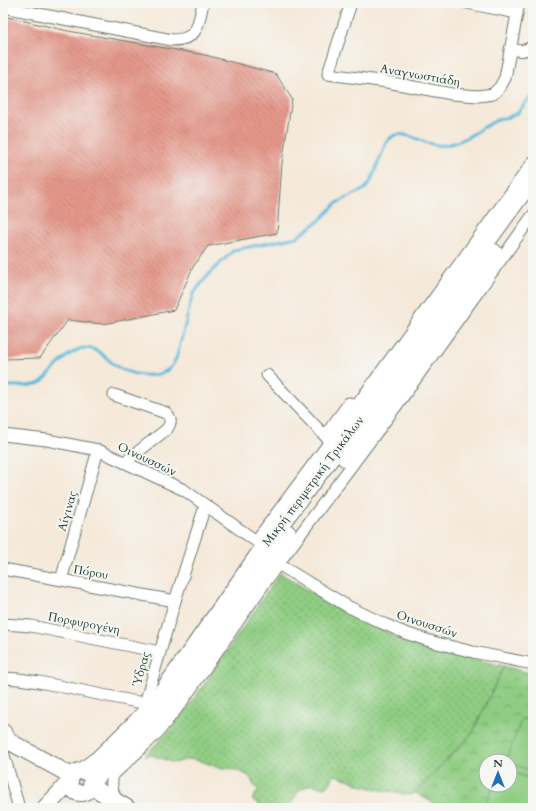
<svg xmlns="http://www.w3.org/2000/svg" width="536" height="811" font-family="Cardo,serif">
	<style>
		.grass { fill: url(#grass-dots); stroke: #58855c }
		.park { fill: url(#park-crowns); stroke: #58855c; fill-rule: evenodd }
		.pitch { fill: #90cd83; stroke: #58855c }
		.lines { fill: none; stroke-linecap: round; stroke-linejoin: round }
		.stream { stroke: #5fbbdd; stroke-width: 3 }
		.building { fill: url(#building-back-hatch) }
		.street-casing { stroke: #6a796e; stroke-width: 13 }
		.secondary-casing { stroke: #6a796e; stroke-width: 18 }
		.street { stroke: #fff; stroke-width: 11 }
		.secondary { stroke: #fff; stroke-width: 16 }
		.labels { text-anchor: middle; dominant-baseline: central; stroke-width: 4; stroke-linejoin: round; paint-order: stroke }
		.street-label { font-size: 12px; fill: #1f3d34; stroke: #f6f6f2 }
	</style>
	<defs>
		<pattern id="grass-dots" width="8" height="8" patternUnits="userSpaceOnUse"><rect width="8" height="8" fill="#90cd83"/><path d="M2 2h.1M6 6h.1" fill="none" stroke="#75a86c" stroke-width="1.8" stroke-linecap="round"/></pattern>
		<pattern id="park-crowns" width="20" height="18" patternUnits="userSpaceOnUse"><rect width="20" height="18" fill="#90cd83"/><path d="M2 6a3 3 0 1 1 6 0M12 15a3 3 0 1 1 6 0" fill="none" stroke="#75a86c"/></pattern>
		<pattern id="building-back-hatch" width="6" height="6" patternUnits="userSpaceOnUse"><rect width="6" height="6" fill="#e5988b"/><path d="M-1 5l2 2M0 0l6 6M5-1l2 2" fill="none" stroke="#b97d72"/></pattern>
	</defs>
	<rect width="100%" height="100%" fill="#f6f6f2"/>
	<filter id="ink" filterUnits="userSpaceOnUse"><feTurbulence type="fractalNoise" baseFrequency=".025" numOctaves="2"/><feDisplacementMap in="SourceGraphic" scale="8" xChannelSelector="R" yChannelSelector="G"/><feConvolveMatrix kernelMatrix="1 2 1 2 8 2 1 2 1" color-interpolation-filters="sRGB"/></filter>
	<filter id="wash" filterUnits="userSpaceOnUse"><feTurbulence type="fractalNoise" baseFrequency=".012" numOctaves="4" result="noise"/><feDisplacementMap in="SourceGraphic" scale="16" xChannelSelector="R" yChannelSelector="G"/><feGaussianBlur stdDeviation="0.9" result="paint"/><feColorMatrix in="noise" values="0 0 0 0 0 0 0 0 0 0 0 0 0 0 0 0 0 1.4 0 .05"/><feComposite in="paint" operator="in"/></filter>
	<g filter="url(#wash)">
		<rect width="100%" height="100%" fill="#f5e9d9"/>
		<!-- grass -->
		<path class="grass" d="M 280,573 L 337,608 L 394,636 L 447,653 L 504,666 L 472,734 L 415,793 L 410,795 L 395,792 L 385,791 L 359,785 L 350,780 L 335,775 L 329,785 L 322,788 L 312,784 L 299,790 L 289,808 L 265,808 L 252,800 L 258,790 L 254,786 L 250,777 L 239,771 L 227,768 L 218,768 L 204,762 L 189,759 L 174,763 L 151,755 L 145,756 L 149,751 L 170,731 L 201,689 Z"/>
		<!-- park -->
		<path class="park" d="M 504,666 L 533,674 L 533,808 L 443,808 L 415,793 L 472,734 ZM 486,761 L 510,761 L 510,785 L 486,785 Z"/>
		<!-- pitch -->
		<path class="pitch" d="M 522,718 L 533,722 L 533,771 L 510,763 L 510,761 L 506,761 Z
			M 510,771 L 533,780 L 533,808 L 484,808 L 493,785 L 510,785 Z"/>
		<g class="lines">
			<!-- stream -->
			<path class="stream" d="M 3,386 C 13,385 31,388 40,383 C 46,379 50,373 55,368 C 62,360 72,351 82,348 C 85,348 89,348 92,349 C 100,350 110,362 116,366 C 130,375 155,380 169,369 C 173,366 175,361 177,356 L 193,294 L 209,274 L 234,250 L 297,237 L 319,221 L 337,203 L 365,189 L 371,181 L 386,143 C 396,126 415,139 428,143 C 434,145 440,146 446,145 C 465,142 480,128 497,120 C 503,117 511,118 517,113 L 533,94"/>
		</g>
		<g id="blocks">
			<!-- building -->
			<path class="building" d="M 3,16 L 68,31 L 205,55 L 276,74 L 292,99 L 282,163 L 277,233 L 208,246 L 193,267 L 174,310 L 103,324 L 68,320 L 40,358 L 3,359 Z"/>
		</g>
	</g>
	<g filter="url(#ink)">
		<use href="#blocks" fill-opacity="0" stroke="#6a796e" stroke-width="1"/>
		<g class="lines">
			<!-- street casing -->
			<g class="street-casing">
				<path id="street" d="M 351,3 L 328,74 L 387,82 L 452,94 L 478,96 L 493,94 L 500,87 L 505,78 L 519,3
					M 467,3 L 517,13
					M 3,7 L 172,40 C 199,40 198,24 203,3
					M 510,49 C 520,51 524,52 533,46
					M 267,375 L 325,436
					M 114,395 L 166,413 C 172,419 171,423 167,429 L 125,462
					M 327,433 L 349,403
					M 3,435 L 47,440 L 98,450 L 184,490 L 256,541 L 260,546
					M 256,541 L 352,412 L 533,162
					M 278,564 L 347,606 L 382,623 L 405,633 L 433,642 L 473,652 L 533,664
					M 3,569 L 175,601
					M 61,580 L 98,450
					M 3,624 L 31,626 L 160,652
					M 3,678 L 19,679 L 39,682 L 137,702 L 144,702 L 146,700 L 175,601 L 205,506
					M 3,752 L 19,808
					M 117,802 C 113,793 110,785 113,775 L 146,744 L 159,731 L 181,703 L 238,621 L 278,564 L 397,405 L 533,215"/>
			</g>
			<!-- secondary casing -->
			<g class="secondary-casing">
				<path id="secondary" d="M 345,458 L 403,380 L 494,252
					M 3,732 L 7,738 L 12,743 L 72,776
					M 82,771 L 98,759 L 136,722 L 156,700 L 185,659 L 262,549 L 342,444 L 438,309 L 533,179
					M70 782a11 11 0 1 1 22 0a11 11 0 1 1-22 0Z
					M 91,784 L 102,772 L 146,728 L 170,701 L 288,533
					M 91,786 L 127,808
					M 45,808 L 62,790 L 71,778"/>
			</g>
			<!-- street -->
			<use href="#street" class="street"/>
			<!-- secondary -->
			<use href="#secondary" class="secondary"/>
		</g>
	</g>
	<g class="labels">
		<!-- street labels -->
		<g class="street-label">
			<text transform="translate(420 75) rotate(10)">Αναγνωστιάδη</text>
			<text transform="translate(147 459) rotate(25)">Οινουσσών</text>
			<text transform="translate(313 481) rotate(-53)">Μικρή περιμετρική Τρικάλων</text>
			<text transform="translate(67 511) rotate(-74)">Αίγινας</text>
			<text transform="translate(91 572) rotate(10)">Πόρου</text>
			<text transform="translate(84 623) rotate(11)">Πορφυρογένη</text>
			<text transform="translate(427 624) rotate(18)">Οινουσσών</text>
			<text transform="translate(141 669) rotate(-74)">Ύδρας</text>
		</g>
	</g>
	<!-- margin -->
	<rect width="536" height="811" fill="none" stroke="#f6f6f2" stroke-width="16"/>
	<!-- north arrow -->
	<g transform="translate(498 773)"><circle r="19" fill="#f6f6f2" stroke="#a0aca6"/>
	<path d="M0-3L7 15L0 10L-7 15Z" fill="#1f6fb2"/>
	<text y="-6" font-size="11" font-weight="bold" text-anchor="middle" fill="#1f3d34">N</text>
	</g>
</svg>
